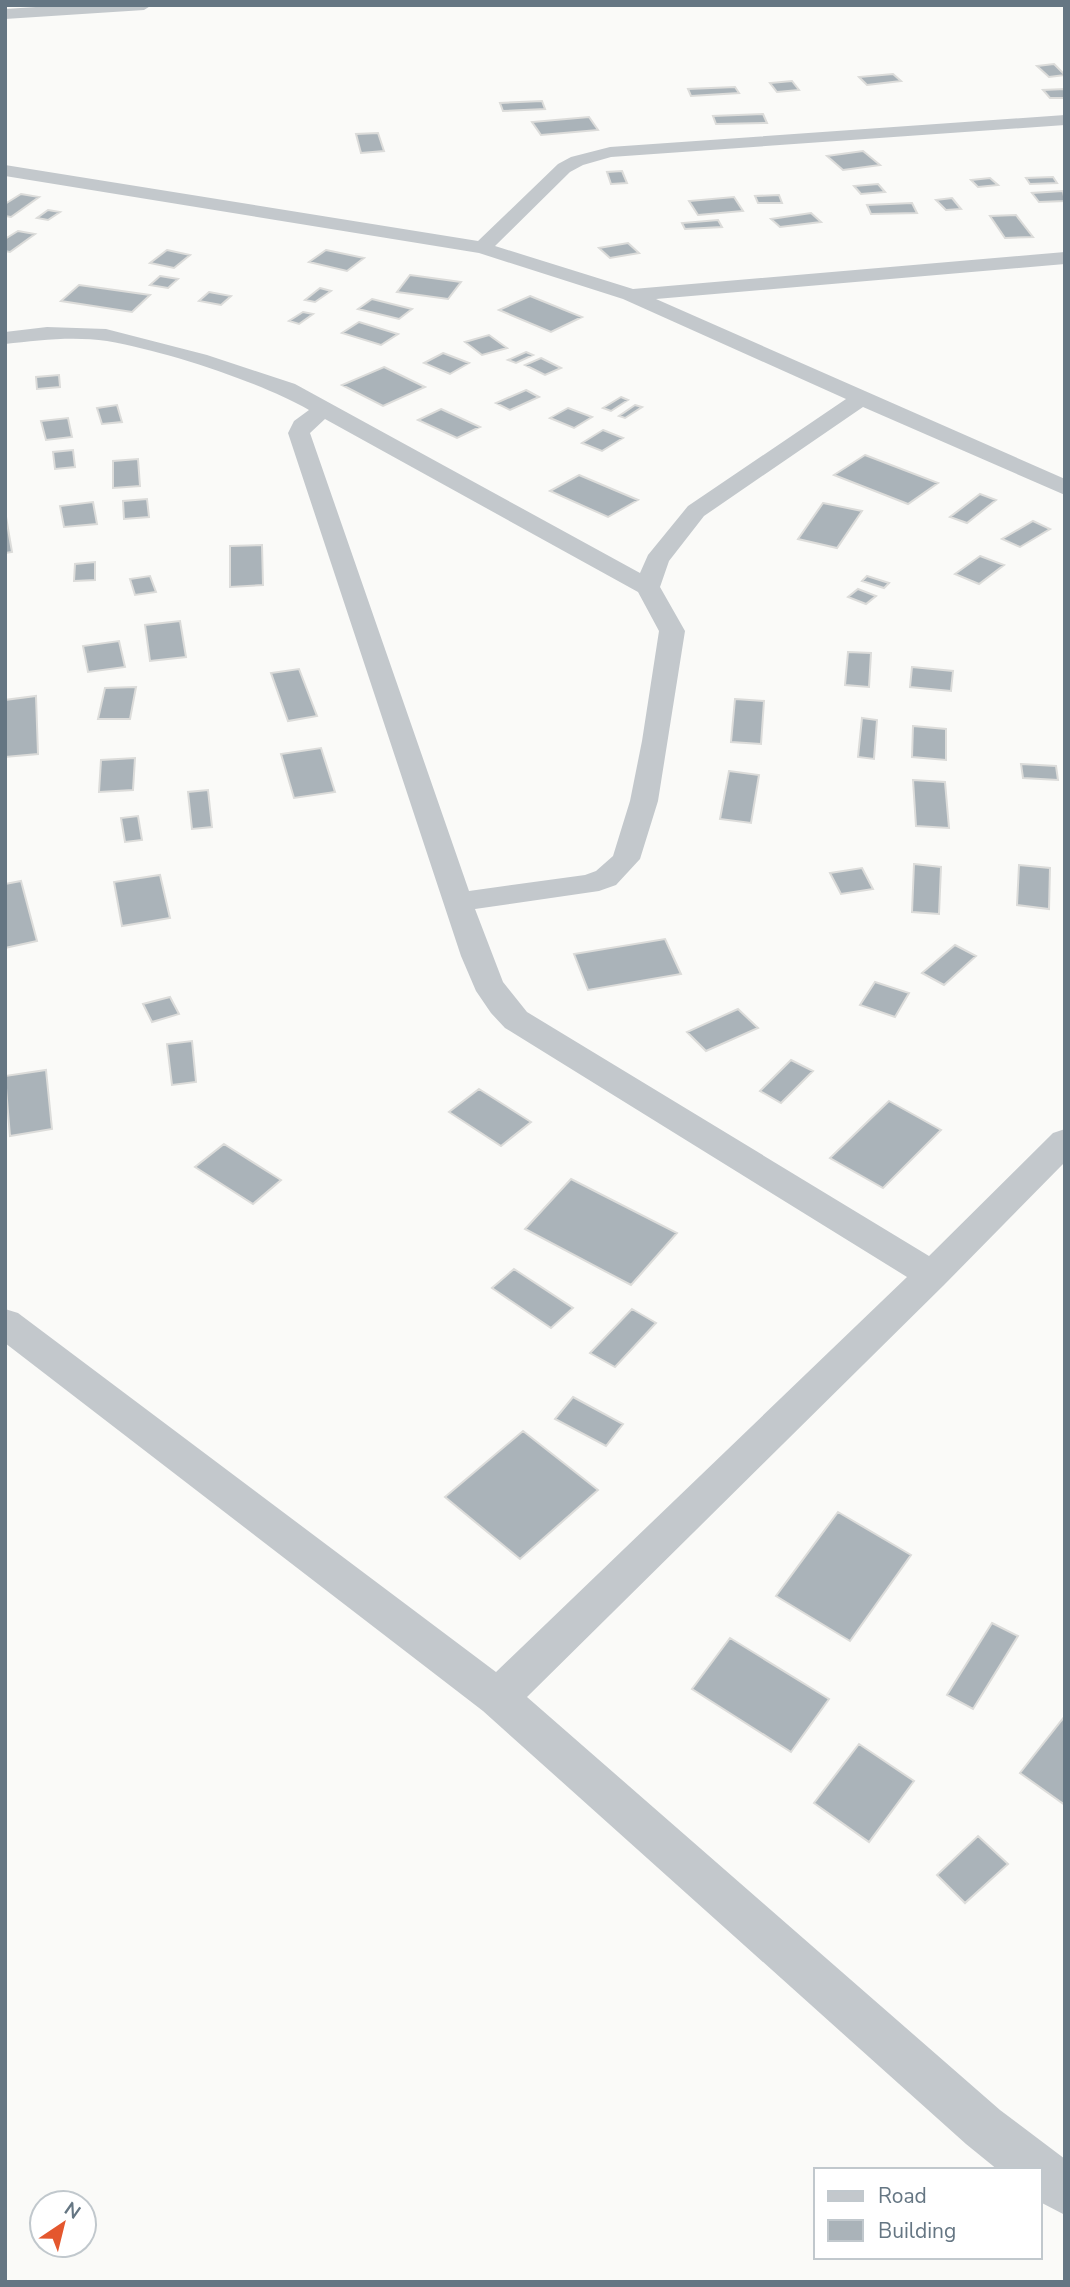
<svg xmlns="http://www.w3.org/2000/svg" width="1070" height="2287" font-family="'Nunito Sans',sans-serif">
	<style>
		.building { fill: #aab3b9; stroke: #dcdcda; stroke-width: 2 }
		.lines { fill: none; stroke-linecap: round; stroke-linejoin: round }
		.minor { fill: #c3c8cc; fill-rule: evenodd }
	</style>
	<rect width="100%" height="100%" fill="#fafaf8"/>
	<!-- building -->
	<path class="building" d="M 1054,64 L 1065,75 L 1049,77 L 1037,66 Z
		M 893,74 L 901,81 L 867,85 L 859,77 Z
		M 792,81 L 799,90 L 777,92 L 770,83 Z
		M 735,87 L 739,93 L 691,96 L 688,89 Z
		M 1065,89 L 1065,98 L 1050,98 L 1043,90 Z
		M 542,101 L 545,109 L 503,111 L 500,103 Z
		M 763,114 L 767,123 L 716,124 L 713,116 Z
		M 589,117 L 598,130 L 541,135 L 532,122 Z
		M 378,133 L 384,151 L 361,153 L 356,134 Z
		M 863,151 L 880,165 L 843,170 L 827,156 Z
		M 622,171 L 627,183 L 611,184 L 607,172 Z
		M 1053,177 L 1057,183 L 1030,184 L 1026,178 Z
		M 990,178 L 998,185 L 978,187 L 971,180 Z
		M 878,184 L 885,192 L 861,194 L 854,186 Z
		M 1063,191 L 1065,201 L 1039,202 L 1032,193 Z
		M 21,194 L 39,197 L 11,217 L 5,216 L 5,204 Z
		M 779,195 L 782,203 L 758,203 L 755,196 Z
		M 734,197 L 743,211 L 698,215 L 689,201 Z
		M 952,198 L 961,209 L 946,210 L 936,200 Z
		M 912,203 L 917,213 L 871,214 L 867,205 Z
		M 48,210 L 60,212 L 48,220 L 37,218 Z
		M 811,213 L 821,222 L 780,227 L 771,219 Z
		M 1016,215 L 1033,237 L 1005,238 L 990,216 Z
		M 718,220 L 722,227 L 685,229 L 682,223 Z
		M 18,231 L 35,234 L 10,252 L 5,251 L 5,239 Z
		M 628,243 L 639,253 L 610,258 L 599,248 Z
		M 167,250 L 190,255 L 174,268 L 150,263 Z
		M 326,250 L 364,258 L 347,271 L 309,262 Z
		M 410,275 L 461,282 L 448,299 L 397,292 Z
		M 160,276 L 178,279 L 168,288 L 150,285 Z
		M 79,285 L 150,295 L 132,312 L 61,301 Z
		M 320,288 L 331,291 L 315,302 L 305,300 Z
		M 209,292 L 231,296 L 221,305 L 199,301 Z
		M 530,296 L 582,317 L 551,332 L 499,310 Z
		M 372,299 L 412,309 L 399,319 L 358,309 Z
		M 303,312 L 313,314 L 299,324 L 289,321 Z
		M 359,322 L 398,334 L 381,345 L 342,333 Z
		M 489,335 L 507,348 L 482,355 L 465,342 Z
		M 526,352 L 533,355 L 516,363 L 508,360 Z
		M 443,353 L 469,363 L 450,374 L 424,363 Z
		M 541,358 L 561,368 L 545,375 L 525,365 Z
		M 384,367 L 425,387 L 383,406 L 342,385 Z
		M 59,375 L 60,387 L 37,389 L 36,377 Z
		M 526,390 L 539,397 L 510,410 L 496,403 Z
		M 621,397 L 628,400 L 611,411 L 603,408 Z
		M 117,405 L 122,422 L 102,424 L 97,408 Z
		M 635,405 L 642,407 L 625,418 L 619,416 Z
		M 568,408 L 592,417 L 574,428 L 550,418 Z
		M 441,409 L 480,427 L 457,438 L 418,420 Z
		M 68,418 L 72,437 L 46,440 L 41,421 Z
		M 603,430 L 623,438 L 602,451 L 582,443 Z
		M 73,450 L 75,467 L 55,469 L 53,452 Z
		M 865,455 L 938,483 L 908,504 L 834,475 Z
		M 138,459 L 140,486 L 113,488 L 113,461 Z
		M 579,475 L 638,500 L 608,517 L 550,491 Z
		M 980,494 L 996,500 L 967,523 L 950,517 Z
		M 147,499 L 149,517 L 124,519 L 123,501 Z
		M 93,502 L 97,524 L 64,527 L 60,506 Z
		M 823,503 L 862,511 L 837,548 L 798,539 Z
		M 5,511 L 12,552 L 5,553 Z
		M 1033,521 L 1050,529 L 1020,547 L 1002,539 Z
		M 262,545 L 263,585 L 230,587 L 230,546 Z
		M 980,556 L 1004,565 L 979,584 L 955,574 Z
		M 95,562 L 95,580 L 74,581 L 75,564 Z
		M 150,576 L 156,592 L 135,595 L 130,579 Z
		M 867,576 L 889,583 L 884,588 L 862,581 Z
		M 858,589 L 876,596 L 866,604 L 848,597 Z
		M 180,621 L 186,657 L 150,661 L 145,625 Z
		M 119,641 L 125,667 L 88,672 L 83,646 Z
		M 848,652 L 871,653 L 869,687 L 845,685 Z
		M 912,667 L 953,671 L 951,691 L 910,687 Z
		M 299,669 L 317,716 L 288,721 L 271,673 Z
		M 136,687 L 130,719 L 98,719 L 105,688 Z
		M 36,696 L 38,754 L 5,757 L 5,700 Z
		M 735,699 L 764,701 L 761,744 L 731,742 Z
		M 862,718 L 877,720 L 874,759 L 858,757 Z
		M 913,726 L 946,729 L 946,760 L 912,757 Z
		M 321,748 L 335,792 L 294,798 L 281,754 Z
		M 135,758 L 133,790 L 99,792 L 101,760 Z
		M 1021,764 L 1056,766 L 1058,780 L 1023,778 Z
		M 729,771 L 759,775 L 751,823 L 720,819 Z
		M 913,780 L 945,782 L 949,828 L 916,826 Z
		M 208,790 L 212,827 L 192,829 L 188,792 Z
		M 138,816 L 142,840 L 125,842 L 121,818 Z
		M 914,864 L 941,867 L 939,914 L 912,912 Z
		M 1019,865 L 1050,868 L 1049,909 L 1017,905 Z
		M 862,868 L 873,889 L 841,894 L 830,873 Z
		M 160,875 L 170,918 L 122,926 L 114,882 Z
		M 21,881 L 37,941 L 5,948 L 5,884 Z
		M 665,939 L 681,974 L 588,990 L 574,954 Z
		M 955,945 L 976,956 L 944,985 L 922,973 Z
		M 875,982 L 909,993 L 895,1017 L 860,1005 Z
		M 170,997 L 179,1014 L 152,1022 L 143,1004 Z
		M 738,1009 L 758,1028 L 706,1051 L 687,1032 Z
		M 192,1041 L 196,1082 L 172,1085 L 167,1044 Z
		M 791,1060 L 813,1071 L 781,1103 L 760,1091 Z
		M 46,1070 L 52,1129 L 10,1136 L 5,1076 Z
		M 479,1089 L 531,1122 L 501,1146 L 449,1112 Z
		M 889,1101 L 941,1130 L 883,1188 L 830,1158 Z
		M 224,1144 L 281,1180 L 253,1204 L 195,1167 Z
		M 571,1179 L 677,1233 L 631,1285 L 525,1229 Z
		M 514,1269 L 573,1308 L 551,1328 L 492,1288 Z
		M 632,1309 L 656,1323 L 615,1367 L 590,1353 Z
		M 573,1397 L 623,1424 L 606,1446 L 555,1419 Z
		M 523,1431 L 598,1490 L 520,1559 L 445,1497 Z
		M 838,1512 L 911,1555 L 850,1641 L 776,1596 Z
		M 992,1623 L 1018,1636 L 973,1709 L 947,1695 Z
		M 730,1638 L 829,1699 L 791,1752 L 692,1689 Z
		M 1065,1716 L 1065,1805 L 1020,1773 Z
		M 859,1744 L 914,1781 L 869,1842 L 814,1803 Z
		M 978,1836 L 1008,1864 L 965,1903 L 937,1875 Z"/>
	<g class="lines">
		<!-- minor -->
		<path class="minor" d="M 67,5 L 152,5 L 144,10 L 5,19 L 5,9 Z
			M 1065,115 L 1065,125 L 611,157 L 583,165 L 570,172 L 495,246 L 633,289 L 1065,252 L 1065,264 L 656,299 L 1065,479 L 1065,495 L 863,407 L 704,516 L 669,561 L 660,587 L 685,631 L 658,801 L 640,859 L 616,885 L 599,891 L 475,909 L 503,982 L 527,1012 L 929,1256 L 1053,1133 L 1065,1129 L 1065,1162 L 944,1285 L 527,1697 L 1000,2110 L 1065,2159 L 1065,2215 L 1040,2202 L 1040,2170 L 998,2170 L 966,2144 L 483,1711 L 5,1343 L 5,1309 L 18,1313 L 496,1672 L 907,1277 L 505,1028 L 491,1013 L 476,991 L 461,956 L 288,433 L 294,421 L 309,410 C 255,380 168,352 107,341 C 74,336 38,340 5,344 L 5,332 L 47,327 L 106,329 L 207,355 L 295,384 L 640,573 L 648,555 L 688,506 L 846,399 L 623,299 L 479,253 L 5,176 L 5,165 L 478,241 L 558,164 L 571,157 L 610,147 ZM 325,419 L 638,592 L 659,631 L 642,741 L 630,801 L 613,856 L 596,871 L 585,875 L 469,891 L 310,433 Z"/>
	</g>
	<!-- border -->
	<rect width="1070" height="2287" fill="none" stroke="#657683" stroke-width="14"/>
	<!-- legend -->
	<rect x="814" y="2168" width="228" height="91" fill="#ffffff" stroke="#c1c8cd" stroke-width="2"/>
	<rect x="828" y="2191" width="35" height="10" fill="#c3c8cc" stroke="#c1c8cd" stroke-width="2"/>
	<text x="878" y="2203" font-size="21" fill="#657683">Road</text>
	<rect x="828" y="2220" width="35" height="21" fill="#aab3b9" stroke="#c1c8cd" stroke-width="2"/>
	<text x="878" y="2238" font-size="21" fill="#657683">Building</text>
	<!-- north arrow -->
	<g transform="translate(63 2224) rotate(35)"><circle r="33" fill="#ffffff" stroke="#c1c8cd" stroke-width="2"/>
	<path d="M0-5L12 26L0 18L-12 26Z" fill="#e4572e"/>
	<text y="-10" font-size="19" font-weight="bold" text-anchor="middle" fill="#657683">N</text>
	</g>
</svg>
